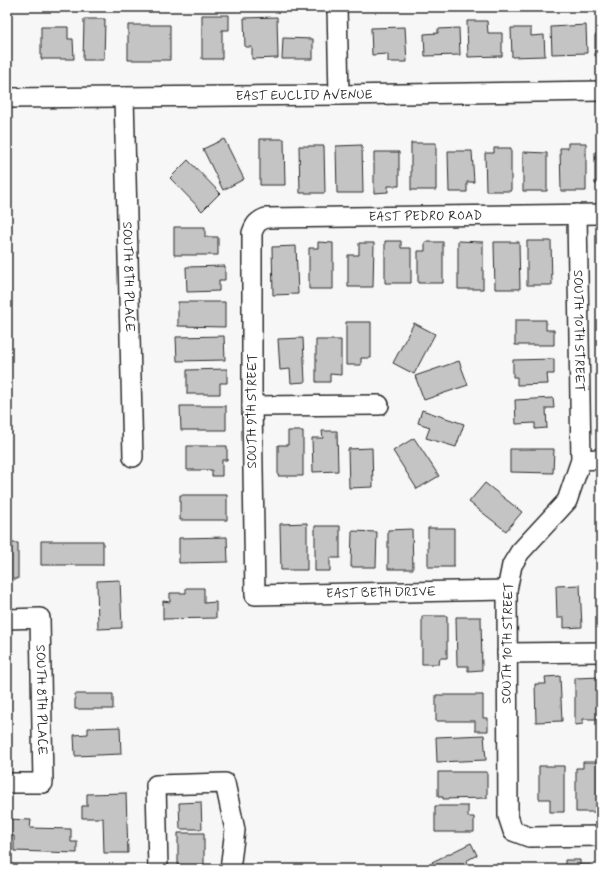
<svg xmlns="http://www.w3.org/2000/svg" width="608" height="876" font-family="Mynerve,sans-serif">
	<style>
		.building { fill: #c4c4c4; stroke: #2b2b2b }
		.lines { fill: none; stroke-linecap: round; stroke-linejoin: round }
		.minor-casing { stroke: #2b2b2b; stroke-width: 22 }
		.minor { stroke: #fff; stroke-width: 19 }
		.labels { text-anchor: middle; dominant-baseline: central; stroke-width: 3; stroke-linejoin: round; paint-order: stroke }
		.street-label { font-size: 13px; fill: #2b2b2b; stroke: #fff }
	</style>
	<rect width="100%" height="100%" fill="#f7f7f7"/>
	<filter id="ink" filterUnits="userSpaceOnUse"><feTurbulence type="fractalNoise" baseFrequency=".025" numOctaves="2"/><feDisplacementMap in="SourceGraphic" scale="8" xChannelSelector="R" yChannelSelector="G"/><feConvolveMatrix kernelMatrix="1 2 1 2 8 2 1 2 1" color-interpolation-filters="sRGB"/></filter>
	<g filter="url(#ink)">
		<!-- building -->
		<path class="building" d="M 202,15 L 229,15 L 229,30 L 222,30 L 222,59 L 202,59 Z
			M 277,17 L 278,58 L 252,59 L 252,47 L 245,47 L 244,18 Z
			M 84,19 L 105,19 L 104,60 L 83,60 Z
			M 467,21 L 487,21 L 488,33 L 502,33 L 502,56 L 468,57 Z
			M 128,25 L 170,25 L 170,60 L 128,60 Z
			M 586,25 L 587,53 L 552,54 L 551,27 Z
			M 41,27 L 68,27 L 68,39 L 73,39 L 74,59 L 41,59 Z
			M 405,27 L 407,62 L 388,62 L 388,54 L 372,55 L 371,28 Z
			M 459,28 L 460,55 L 425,56 L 424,34 L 438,33 L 438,29 Z
			M 511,28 L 531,28 L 531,36 L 544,35 L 545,56 L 512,57 Z
			M 595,35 L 601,35 L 601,55 L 595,56 Z
			M 283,38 L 313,39 L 313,59 L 282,59 Z
			M 224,139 L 244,179 L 223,190 L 203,149 Z
			M 260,139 L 284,139 L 285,185 L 260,185 Z
			M 411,143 L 436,143 L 436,190 L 411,190 Z
			M 568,143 L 586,143 L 586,191 L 561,191 L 560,148 L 568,148 Z
			M 362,145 L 363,193 L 337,193 L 336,146 Z
			M 299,146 L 324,146 L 325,193 L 300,193 Z
			M 494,148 L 511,148 L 511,191 L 486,191 L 485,153 L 494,153 Z
			M 448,151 L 472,151 L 474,182 L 467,182 L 467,192 L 449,192 Z
			M 374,152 L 399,152 L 399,186 L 388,186 L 388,192 L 374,193 Z
			M 523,152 L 547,153 L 547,191 L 523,191 Z
			M 595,152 L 601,152 L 601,184 L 595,184 Z
			M 188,160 L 220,193 L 202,211 L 170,178 Z
			M 174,227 L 205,227 L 205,237 L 218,237 L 218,255 L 174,255 Z
			M 385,241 L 401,241 L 401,248 L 411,248 L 411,283 L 385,283 Z
			M 458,241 L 483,242 L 483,289 L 458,289 Z
			M 527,241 L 551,241 L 552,285 L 527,285 Z
			M 318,242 L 333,243 L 333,289 L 309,289 L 309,248 L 318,248 Z
			M 425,242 L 443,242 L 443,283 L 418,283 L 418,251 L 425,251 Z
			M 494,242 L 519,242 L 520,289 L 495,289 Z
			M 359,243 L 374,243 L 373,287 L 348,287 L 348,255 L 359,255 Z
			M 296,246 L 298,294 L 273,295 L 272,247 Z
			M 225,266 L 225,280 L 219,280 L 219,291 L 187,292 L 186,267 Z
			M 178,302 L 225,302 L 225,327 L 178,326 Z
			M 515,320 L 546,320 L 546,330 L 554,330 L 554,345 L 515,345 Z
			M 346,322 L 371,322 L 371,358 L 361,358 L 361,365 L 346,365 Z
			M 414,323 L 435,334 L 414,374 L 393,363 Z
			M 224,336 L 225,360 L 177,361 L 176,337 Z
			M 303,338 L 305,382 L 291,383 L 290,369 L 280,370 L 278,339 Z
			M 316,340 L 341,340 L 341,375 L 330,374 L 330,382 L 316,382 Z
			M 554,359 L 554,374 L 547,374 L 548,384 L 517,385 L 517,377 L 513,377 L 513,360 Z
			M 459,361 L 468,385 L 424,400 L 415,376 Z
			M 227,369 L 227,383 L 220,383 L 220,394 L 187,394 L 187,370 Z
			M 553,398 L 554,408 L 546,408 L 547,428 L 535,429 L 535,423 L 516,424 L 515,400 Z
			M 180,406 L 226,406 L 226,430 L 181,430 Z
			M 422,410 L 464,424 L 456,447 L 426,438 L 430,427 L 418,423 Z
			M 288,431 L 303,431 L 303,476 L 278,476 L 278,445 L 288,445 Z
			M 322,431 L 337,431 L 338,471 L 313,472 L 312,438 L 323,438 Z
			M 414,438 L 439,476 L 417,489 L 393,451 Z
			M 187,446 L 227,446 L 227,460 L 222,460 L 222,476 L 212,476 L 212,470 L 187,470 Z
			M 372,448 L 373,487 L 349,488 L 348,449 Z
			M 510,449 L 554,449 L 553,473 L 510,472 Z
			M 485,483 L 522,512 L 506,531 L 469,502 Z
			M 180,495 L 227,495 L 227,520 L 180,520 Z
			M 307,523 L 307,570 L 281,570 L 280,524 Z
			M 315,526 L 340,526 L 340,558 L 330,558 L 330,571 L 315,571 Z
			M 428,528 L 454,528 L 454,567 L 428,567 Z
			M 412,529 L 413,569 L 388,569 L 388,530 Z
			M 352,531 L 377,532 L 376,567 L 351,567 Z
			M 227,537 L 228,562 L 179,563 L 179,538 Z
			M 41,541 L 103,541 L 103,565 L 41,565 Z
			M 7,543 L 18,543 L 18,579 L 7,579 Z
			M 120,580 L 122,628 L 98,629 L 97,581 Z
			M 580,585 L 582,627 L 564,628 L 564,618 L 557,618 L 556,586 Z
			M 186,588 L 204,588 L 204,603 L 216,602 L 216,618 L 163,619 L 163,601 L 170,602 L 170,593 L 186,593 Z
			M 422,616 L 447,616 L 447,658 L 440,658 L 439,664 L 422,664 Z
			M 456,617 L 481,617 L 482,670 L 468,671 L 468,666 L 457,666 Z
			M 560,676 L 562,721 L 536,722 L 535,684 L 546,684 L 545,677 Z
			M 601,677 L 601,719 L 583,719 L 583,724 L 575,725 L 575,678 Z
			M 75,694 L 113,694 L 113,709 L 75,709 Z
			M 436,695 L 483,695 L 483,718 L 488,718 L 488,731 L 475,731 L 475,721 L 436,721 Z
			M 120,727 L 121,754 L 75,756 L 74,735 L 88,734 L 88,728 Z
			M 484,735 L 486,760 L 437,762 L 436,737 Z
			M 583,762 L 600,762 L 600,812 L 576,812 L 576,768 L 583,768 Z
			M 539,766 L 564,766 L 564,812 L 550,812 L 550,799 L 539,799 Z
			M 438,772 L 487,772 L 487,798 L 443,799 L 443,797 L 438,797 Z
			M 126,793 L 128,853 L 104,853 L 103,818 L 82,818 L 82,806 L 87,806 L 87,794 Z
			M 201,802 L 202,829 L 180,829 L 179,803 Z
			M 435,806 L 468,806 L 468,817 L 474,817 L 474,832 L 435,832 Z
			M 7,819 L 31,820 L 30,828 L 71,829 L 71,842 L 77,842 L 77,853 L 14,851 L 14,836 L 7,836 Z
			M 178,833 L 204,833 L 204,869 L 178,869 Z
			M 471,843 L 477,855 L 466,861 L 470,869 L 435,869 L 432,862 Z
			M 565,860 L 580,860 L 580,865 L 590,865 L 590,869 L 565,869 Z"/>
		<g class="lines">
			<!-- minor casing -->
			<g class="minor-casing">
				<g id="minor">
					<path d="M 337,7 L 339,95"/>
					<path id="s1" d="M 124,97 L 133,457"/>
					<path id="s2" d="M 7,98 L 339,95 L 601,91"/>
					<path id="s3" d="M 577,214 L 581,460 L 567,501 L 520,552 L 512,565 L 507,590 L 508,816 L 513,831 L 529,837 L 601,836"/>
					<path d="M 252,406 L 379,405"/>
					<path d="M 581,460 L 601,459"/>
					<path id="s4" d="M 507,590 L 255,595 L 252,406 L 252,233 C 255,224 258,221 266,218 L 601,214"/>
					<path id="s5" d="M 7,619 L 40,618 L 43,783 L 7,783"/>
					<path d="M 507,653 L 601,652"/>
					<path d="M 158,869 L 156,785 L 225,783 L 235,830 L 230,869"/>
				</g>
			</g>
			<!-- minor -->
			<use href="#minor" class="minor"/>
		</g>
	</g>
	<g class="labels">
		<!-- street labels -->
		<g class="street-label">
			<text stroke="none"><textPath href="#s2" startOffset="297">EAST EUCLID AVENUE</textPath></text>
			<text stroke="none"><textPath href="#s4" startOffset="795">EAST PEDRO ROAD</textPath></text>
			<text stroke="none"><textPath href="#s1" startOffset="180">SOUTH 8TH PLACE</textPath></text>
			<text stroke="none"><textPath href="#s3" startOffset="117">SOUTH 10TH STREET</textPath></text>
			<text transform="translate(252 411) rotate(-90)">SOUTH 9TH STREET</text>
			<text transform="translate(381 593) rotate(-1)">EAST BETH DRIVE</text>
			<text transform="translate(508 643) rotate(-89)">SOUTH 10TH STREET</text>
			<text stroke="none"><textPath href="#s5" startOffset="115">SOUTH 8TH PLACE</textPath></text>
		</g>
	</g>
	<!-- margin -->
	<rect width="608" height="876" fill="none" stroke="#fff" stroke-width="24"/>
	<rect x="12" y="12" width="584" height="852" fill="none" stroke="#2b2b2b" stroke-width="1.5" filter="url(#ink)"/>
</svg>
